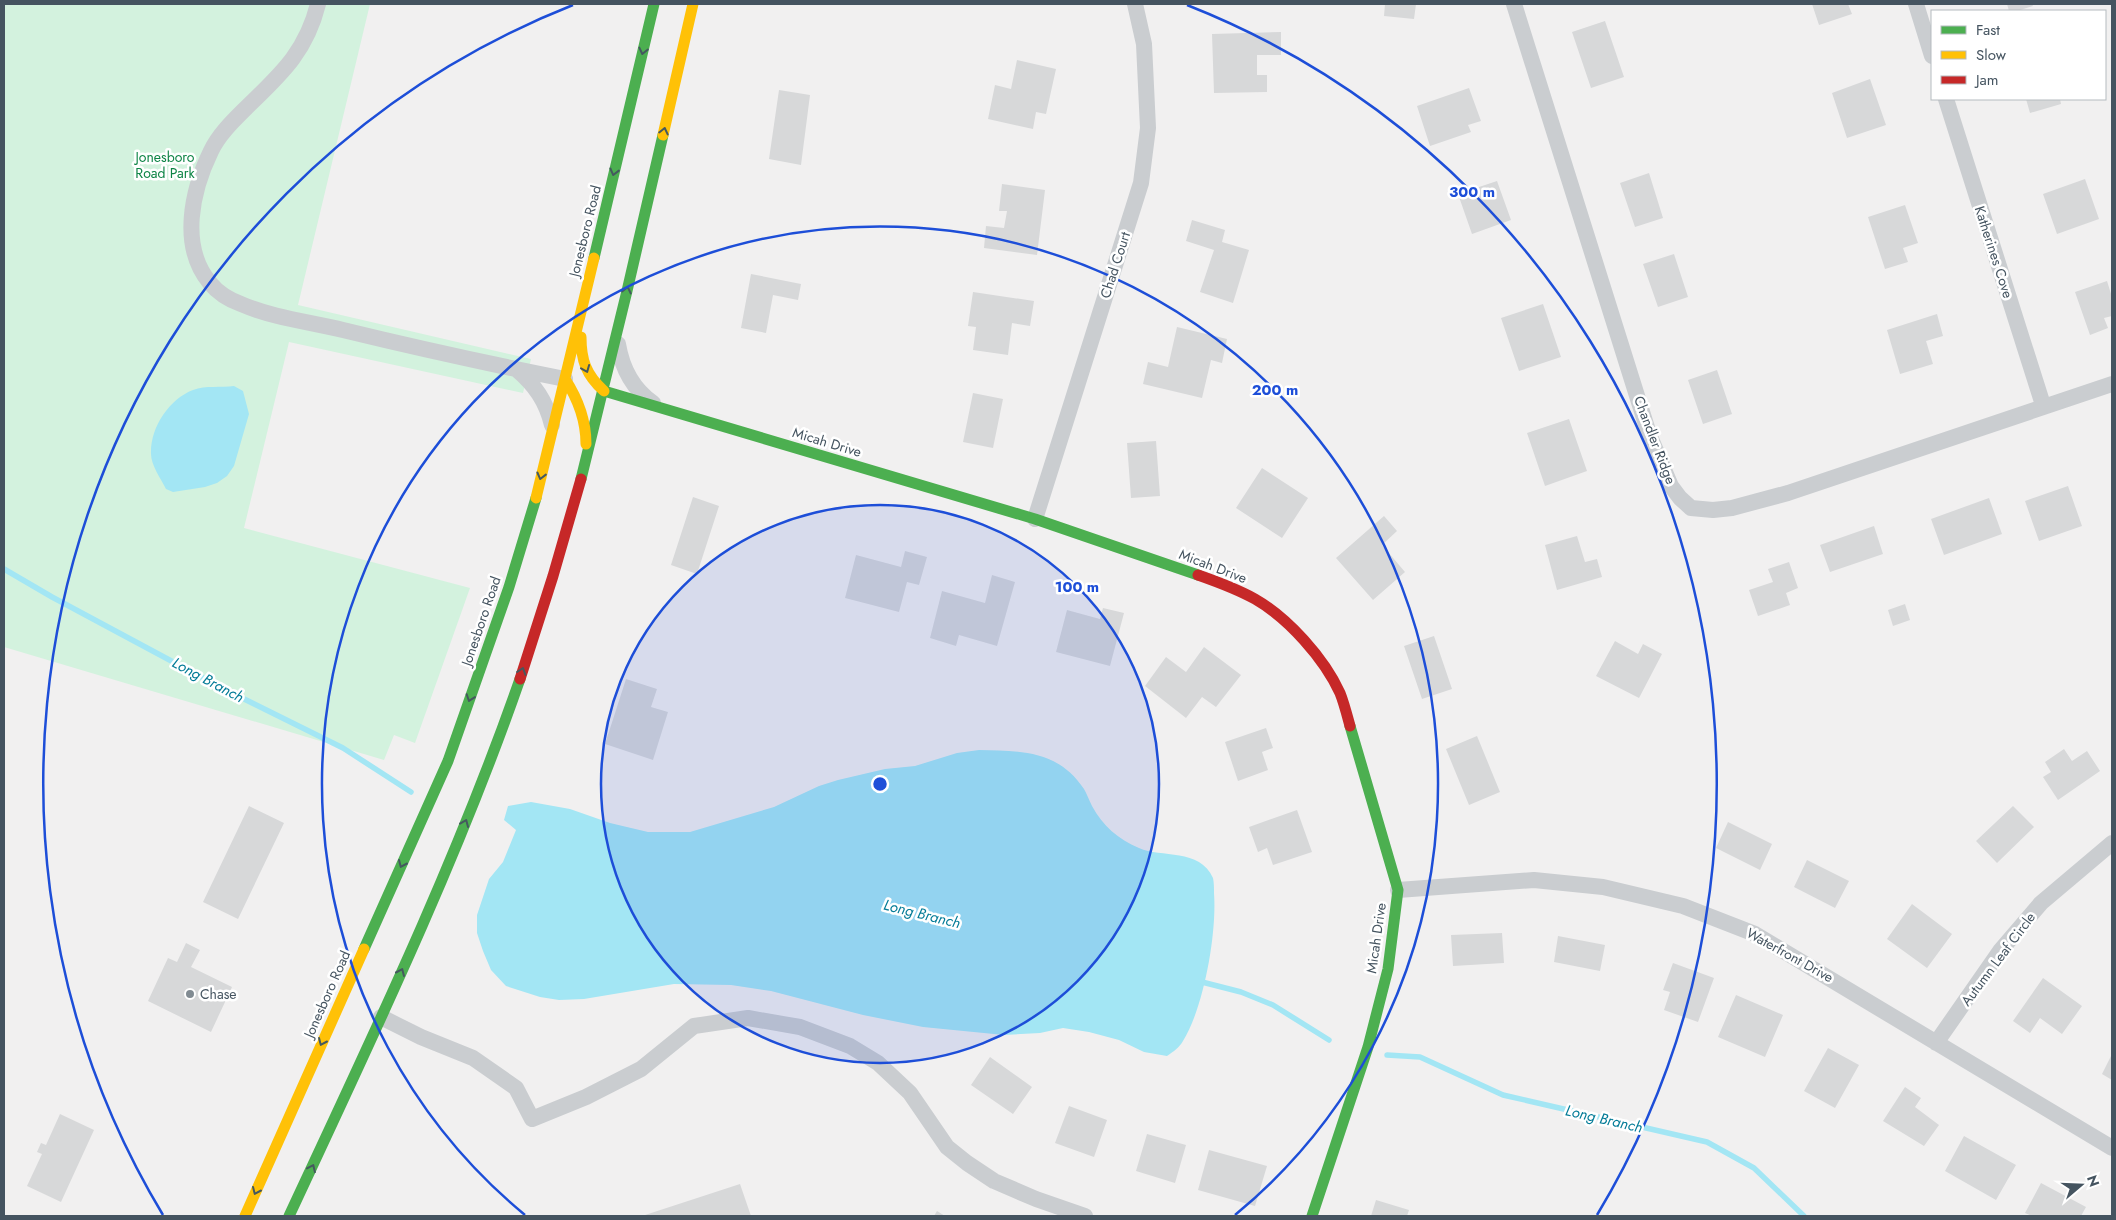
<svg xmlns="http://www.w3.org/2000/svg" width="2116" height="1220" font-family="Jost,sans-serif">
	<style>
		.green { fill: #d3f2de }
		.water { fill: #a3e6f4 }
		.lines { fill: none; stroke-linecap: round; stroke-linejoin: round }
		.stream { stroke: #a3e6f4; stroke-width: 5.5 }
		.building { fill: #d7d8d9 }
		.street { stroke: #cacdd0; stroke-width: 16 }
		.fast { stroke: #4caf50; stroke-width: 11 }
		.slow { stroke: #ffc107; stroke-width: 11 }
		.jam { stroke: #c62828; stroke-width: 11 }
		.oneway { stroke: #45595f }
		.ring { fill: none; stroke: #1d4ed8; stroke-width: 2.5 }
		.poi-dot { fill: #818b92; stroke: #fff; stroke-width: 2 }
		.labels { text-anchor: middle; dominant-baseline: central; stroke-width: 5; stroke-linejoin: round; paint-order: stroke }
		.park-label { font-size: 14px; fill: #0d8445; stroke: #fff }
		.street-label { font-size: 14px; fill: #455460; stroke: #fff }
		.poi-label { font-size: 14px; fill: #455460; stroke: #fff; text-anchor: start }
		.water-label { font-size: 15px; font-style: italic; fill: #037b97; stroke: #fff }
		.centre { fill: #1d4ed8; stroke: #fff; stroke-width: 2.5 }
		.ring-label { font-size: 15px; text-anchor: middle; font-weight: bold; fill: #1d4ed8; stroke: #fff; stroke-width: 5; stroke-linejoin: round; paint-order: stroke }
	</style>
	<rect width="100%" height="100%" fill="#f1f0f0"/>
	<!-- green -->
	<path class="green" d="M 4,4 L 370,4 L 298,305 L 531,359 L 523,393 L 289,342 L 244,528 L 470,588 L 415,743 L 394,735 L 384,760 L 4,647 Z"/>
	<!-- water -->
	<path class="water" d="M 234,386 L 243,391 L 249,414 L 234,466 L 227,476 L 217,483 L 205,487 L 173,492 L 166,489 C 161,479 151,465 151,454 C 150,428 169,399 193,390 C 206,385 221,388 234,386 Z
		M 979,750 C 1021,751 1058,750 1084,789 C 1087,794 1089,800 1092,806 C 1103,826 1118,839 1139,848 C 1161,858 1200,848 1213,878 C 1214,882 1214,889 1214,893 C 1217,933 1204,1007 1183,1041 C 1179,1048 1174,1051 1167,1056 L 1144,1052 L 1119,1040 L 1089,1032 L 1063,1028 L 1040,1033 L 1004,1035 L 923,1027 L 863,1015 L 771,991 L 731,985 L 674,984 L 584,999 L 559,1000 L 540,997 L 506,986 L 491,970 L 483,951 L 477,933 L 477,915 L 489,879 L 503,862 L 516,830 L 504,820 L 508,806 L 531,802 L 570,809 L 610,823 L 648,832 L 690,832 L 774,807 L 819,786 L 838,780 L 885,769 L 915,766 L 957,753 Z"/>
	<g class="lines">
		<!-- stream -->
		<path class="stream" d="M 4,569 L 52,597 L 218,686 L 343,748 L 411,792
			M 1198,981 L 1241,992 L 1273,1005 L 1329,1040
			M 1387,1055 L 1420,1057 L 1503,1095 L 1707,1142 L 1754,1168 L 1804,1216"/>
	</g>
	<!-- building -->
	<path class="building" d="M 1385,4 L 1416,4 L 1414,19 L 1384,16 Z
		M 1812,4 L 1848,4 L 1852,14 L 1819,25 Z
		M 2007,4 L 2032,4 L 2033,6 L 2017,11 L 2009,11 Z
		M 1605,21 L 1624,77 L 1591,88 L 1572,32 Z
		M 1281,32 L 1281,55 L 1257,55 L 1257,75 L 1267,75 L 1267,92 L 1214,93 L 1212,34 Z
		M 1017,60 L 1056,69 L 1046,114 L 1036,112 L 1033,129 L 988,119 L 995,85 L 1011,89 Z
		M 1870,79 L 1886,125 L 1847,138 L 1832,93 Z
		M 1469,88 L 1481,121 L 1468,125 L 1471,132 L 1430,146 L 1417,106 Z
		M 779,90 L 810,95 L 801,165 L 769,159 Z
		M 2026,99 L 2060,99 L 2061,104 L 2030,113 Z
		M 1649,173 L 1663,218 L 1635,227 L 1620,183 Z
		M 2085,179 L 2099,219 L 2057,234 L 2043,194 Z
		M 1497,181 L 1511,220 L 1472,234 L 1458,194 Z
		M 1002,184 L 1045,190 L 1037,255 L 984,248 L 986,226 L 1004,228 L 1007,211 L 999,211 Z
		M 1905,205 L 1918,243 L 1903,248 L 1908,262 L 1885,269 L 1868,217 Z
		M 1192,220 L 1225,230 L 1222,242 L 1249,250 L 1233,303 L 1200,292 L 1214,250 L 1186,241 Z
		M 1674,254 L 1688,297 L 1658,307 L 1643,264 Z
		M 751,274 L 801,284 L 798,300 L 773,295 L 766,333 L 741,328 Z
		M 2107,281 L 2112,297 L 2112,316 L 2104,318 L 2108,328 L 2090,335 L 2075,292 Z
		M 973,292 L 1034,301 L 1030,326 L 1012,323 L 1008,355 L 973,350 L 976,327 L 968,326 Z
		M 1543,304 L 1561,357 L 1519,371 L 1501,318 Z
		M 1937,314 L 1943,336 L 1926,341 L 1933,364 L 1900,374 L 1887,330 Z
		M 1177,327 L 1227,339 L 1222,363 L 1211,360 L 1202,398 L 1143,384 L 1148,362 L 1168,367 Z
		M 1717,370 L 1732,414 L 1703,424 L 1688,380 Z
		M 973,393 L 1003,399 L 993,448 L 963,442 Z
		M 1569,419 L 1587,471 L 1545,486 L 1527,433 Z
		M 1156,441 L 1160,496 L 1131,498 L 1127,443 Z
		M 1262,468 L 1308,498 L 1282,538 L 1236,508 Z
		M 2068,486 L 2082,526 L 2039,541 L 2025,501 Z
		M 693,497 L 719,506 L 697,574 L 671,565 Z
		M 1989,498 L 2002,534 L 1944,555 L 1931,519 Z
		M 1384,516 L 1397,531 L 1382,545 L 1405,572 L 1373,600 L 1336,558 Z
		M 1874,526 L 1883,554 L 1830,572 L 1820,545 Z
		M 1577,536 L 1585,562 L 1597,559 L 1602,577 L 1557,590 L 1545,545 Z
		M 905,551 L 927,557 L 919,585 L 907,582 L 899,612 L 845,598 L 856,555 L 901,567 Z
		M 1789,562 L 1798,588 L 1786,593 L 1790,605 L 1758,616 L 1749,590 L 1773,582 L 1768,569 Z
		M 992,575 L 1015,582 L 997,646 L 959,635 L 956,646 L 930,638 L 942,591 L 985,603 Z
		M 1905,604 L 1910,620 L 1893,626 L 1888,610 Z
		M 1103,608 L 1124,613 L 1110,666 L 1056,652 L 1067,610 L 1100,619 Z
		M 1434,636 L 1452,689 L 1422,699 L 1404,646 Z
		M 1615,641 L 1638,654 L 1643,644 L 1662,654 L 1639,698 L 1596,676 Z
		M 1204,647 L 1241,675 L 1216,707 L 1202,697 L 1186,718 L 1145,686 L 1166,657 L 1186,672 Z
		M 626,679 L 657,689 L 651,707 L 668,712 L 653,760 L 605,744 Z
		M 1266,728 L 1273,748 L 1262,752 L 1268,770 L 1238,781 L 1225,742 Z
		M 1477,736 L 1500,792 L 1469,805 L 1446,749 Z
		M 2064,749 L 2072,761 L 2087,751 L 2100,771 L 2058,800 L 2043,777 L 2051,772 L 2045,762 Z
		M 249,806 L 284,823 L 238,919 L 203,902 Z
		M 2013,806 L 2034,827 L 1997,863 L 1976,841 Z
		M 1297,810 L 1312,852 L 1273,865 L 1267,848 L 1258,852 L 1249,827 Z
		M 1728,822 L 1772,844 L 1760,870 L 1716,848 Z
		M 1807,860 L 1849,881 L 1835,908 L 1794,887 Z
		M 1912,904 L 1952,934 L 1927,968 L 1887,939 Z
		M 1502,933 L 1504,963 L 1453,966 L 1451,935 Z
		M 1558,936 L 1605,945 L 1600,971 L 1554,962 Z
		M 186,943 L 200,950 L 191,967 L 232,987 L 211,1032 L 148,1001 L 168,958 L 177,962 Z
		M 1673,963 L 1714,978 L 1698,1022 L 1664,1010 L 1670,992 L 1663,990 Z
		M 2043,978 L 2082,1006 L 2062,1034 L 2040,1018 L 2030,1033 L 2013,1021 Z
		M 1736,995 L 1783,1015 L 1765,1057 L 1718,1037 Z
		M 1828,1048 L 1859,1065 L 1835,1108 L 1804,1091 Z
		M 2112,1054 L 2112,1080 L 2102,1074 Z
		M 990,1057 L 1032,1087 L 1013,1114 L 971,1085 Z
		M 1905,1087 L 1921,1098 L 1915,1107 L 1939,1125 L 1924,1146 L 1883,1121 Z
		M 1069,1106 L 1107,1120 L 1094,1157 L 1055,1143 Z
		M 60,1114 L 94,1130 L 61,1202 L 27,1186 L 42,1154 L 37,1152 L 41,1143 L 46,1145 Z
		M 1147,1134 L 1186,1145 L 1175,1183 L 1136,1171 Z
		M 1964,1136 L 2016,1165 L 1996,1200 L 1945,1171 Z
		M 1209,1150 L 1267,1166 L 1255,1206 L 1198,1190 Z
		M 2041,1183 L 2086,1207 L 2081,1216 L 2032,1216 L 2025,1213 Z
		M 740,1184 L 751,1216 L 642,1216 Z
		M 1376,1200 L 1409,1210 L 1407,1216 L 1371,1216 Z
		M 937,1211 L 945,1216 L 934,1216 Z"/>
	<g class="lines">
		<!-- street -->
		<path class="street" d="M 318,4 C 306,52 281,74 247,107 C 234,120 219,134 211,151 C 192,190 179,246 210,283 C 218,293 230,300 241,304 C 273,318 310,322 343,330 C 417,348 490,364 565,379
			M 1514,4 L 1649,434 L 1671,486 L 1680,498 L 1691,508 L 1713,510 L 1732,508 L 1788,493 L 2112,384
			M 1916,4 L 1932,56
			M 1946,99 L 2043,405
			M 618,344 C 622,368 633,389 653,403
			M 516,369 C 535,385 546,401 552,425
			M 1035,519 L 1141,183 L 1148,128 L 1144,44 L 1135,4
			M 1398,890 L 1534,880 L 1603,887 L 1683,906 L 1755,934 L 2112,1148
			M 381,1017 L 421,1037 L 473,1058 L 516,1088 L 532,1119 L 586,1097 L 641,1069 L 694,1026 L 748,1018 L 800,1027 L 850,1046 L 878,1063 L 910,1093 L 947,1147 L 967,1163 L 994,1181 L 1036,1199 L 1085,1216
			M 1936,1043 L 2000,951 L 2041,903 L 2112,843"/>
		<!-- fast -->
		<path class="fast" d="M 594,258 L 654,4
			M 604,391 L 1035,519 L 1198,575
			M 581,479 L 627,291 L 663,135
			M 364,949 L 448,761 L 509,587 L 536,498
			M 289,1216 C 371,1040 456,863 520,679
			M 1312,1216 L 1368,1047 L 1388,969 L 1398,890 L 1350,726"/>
		<!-- slow -->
		<path class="slow" d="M 663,135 L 693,4
			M 581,337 C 581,360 586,375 604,391
			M 565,379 C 578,399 586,420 586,444
			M 536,498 L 594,258
			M 245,1216 L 364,949"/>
		<!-- jam -->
		<path class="jam" d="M 1198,575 C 1218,582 1237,589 1255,599 C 1288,618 1324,658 1340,693 C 1344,703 1347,715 1350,726
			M 520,679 L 553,576 L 581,479"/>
	</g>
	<!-- one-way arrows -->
	<defs><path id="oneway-chevron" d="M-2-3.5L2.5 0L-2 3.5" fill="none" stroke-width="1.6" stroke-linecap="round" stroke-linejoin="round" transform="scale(1.25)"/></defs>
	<g class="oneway">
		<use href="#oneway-chevron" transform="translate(643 51) rotate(103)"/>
		<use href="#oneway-chevron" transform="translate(664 131) rotate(-77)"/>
		<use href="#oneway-chevron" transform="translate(614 172) rotate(104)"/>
		<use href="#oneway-chevron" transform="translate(627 290) rotate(-77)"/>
		<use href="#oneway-chevron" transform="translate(586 369) rotate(68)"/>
		<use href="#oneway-chevron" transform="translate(541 476) rotate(104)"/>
		<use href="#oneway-chevron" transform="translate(522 671) rotate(-72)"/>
		<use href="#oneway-chevron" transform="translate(470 698) rotate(109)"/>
		<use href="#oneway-chevron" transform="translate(465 823) rotate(-67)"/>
		<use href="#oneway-chevron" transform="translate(402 864) rotate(114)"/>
		<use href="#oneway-chevron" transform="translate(401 972) rotate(-66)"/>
		<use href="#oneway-chevron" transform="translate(322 1042) rotate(114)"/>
		<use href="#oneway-chevron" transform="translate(312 1168) rotate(-65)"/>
		<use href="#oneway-chevron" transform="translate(256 1191) rotate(114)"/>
	</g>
	<!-- distance rings -->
	<circle cx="880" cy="784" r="279" fill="#1d4ed8" fill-opacity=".12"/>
	<g class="ring">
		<circle cx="880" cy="784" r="279"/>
		<path d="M525 1215A558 558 0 1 1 1235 1215"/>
		<path d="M163 1215A837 837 0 0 1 573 5M1187 5A837 837 0 0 1 1597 1215"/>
	</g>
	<!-- markers -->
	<circle class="poi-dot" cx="190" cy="994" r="5"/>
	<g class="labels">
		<!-- park labels -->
		<g class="park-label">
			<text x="165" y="157">Jonesboro<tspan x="165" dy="16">Road Park</tspan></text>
		</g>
		<!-- street labels -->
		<g class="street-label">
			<text transform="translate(585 231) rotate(-76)">Jonesboro Road</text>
			<text transform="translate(1994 252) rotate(72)">Katherines Cove</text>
			<text transform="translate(1115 265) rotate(-72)">Chad Court</text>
			<text transform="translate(1655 440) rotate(69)">Chandler Ridge</text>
			<text transform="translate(827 442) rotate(17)">Micah Drive</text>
			<text transform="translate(1213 566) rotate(21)">Micah Drive</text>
			<text transform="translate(481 621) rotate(-71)">Jonesboro Road</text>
			<text transform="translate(1376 938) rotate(-82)">Micah Drive</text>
			<text transform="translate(1790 955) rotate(29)">Waterfront Drive</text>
			<text transform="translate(1998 959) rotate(-53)">Autumn Leaf Circle</text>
			<text transform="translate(327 994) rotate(-66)">Jonesboro Road</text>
		</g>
		<!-- poi labels -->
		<g class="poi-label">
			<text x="200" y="994">Chase</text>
		</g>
		<!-- water labels -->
		<g class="water-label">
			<text transform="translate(208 680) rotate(28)">Long Branch</text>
			<text transform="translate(922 914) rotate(14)">Long Branch</text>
			<text transform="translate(1604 1119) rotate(13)">Long Branch</text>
		</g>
	</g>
	<circle cx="880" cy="784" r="8" class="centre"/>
	<g class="ring-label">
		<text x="1472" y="197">300 m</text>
		<text x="1275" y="395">200 m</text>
		<text x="1077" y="592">100 m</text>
	</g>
	<!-- border -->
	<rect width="2116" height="1220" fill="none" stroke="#455460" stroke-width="10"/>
	<!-- legend -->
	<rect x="1931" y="10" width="175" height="90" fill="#ffffff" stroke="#b5bbbf"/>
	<rect x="1941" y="26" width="25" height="8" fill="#4caf50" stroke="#b5bbbf"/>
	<text x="1976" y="35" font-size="15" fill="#455460">Fast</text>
	<rect x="1941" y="51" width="25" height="8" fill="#ffc107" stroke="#b5bbbf"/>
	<text x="1976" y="60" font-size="15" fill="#455460">Slow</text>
	<rect x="1941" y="76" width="25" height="8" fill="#c62828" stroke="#b5bbbf"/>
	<text x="1976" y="85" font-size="15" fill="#455460">Jam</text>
	<!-- north arrow -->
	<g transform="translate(2081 1185) rotate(71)" stroke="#ffffff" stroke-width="4" paint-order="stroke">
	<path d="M0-4L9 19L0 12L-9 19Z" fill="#455460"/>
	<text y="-8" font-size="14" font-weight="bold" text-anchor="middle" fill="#455460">N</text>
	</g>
</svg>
